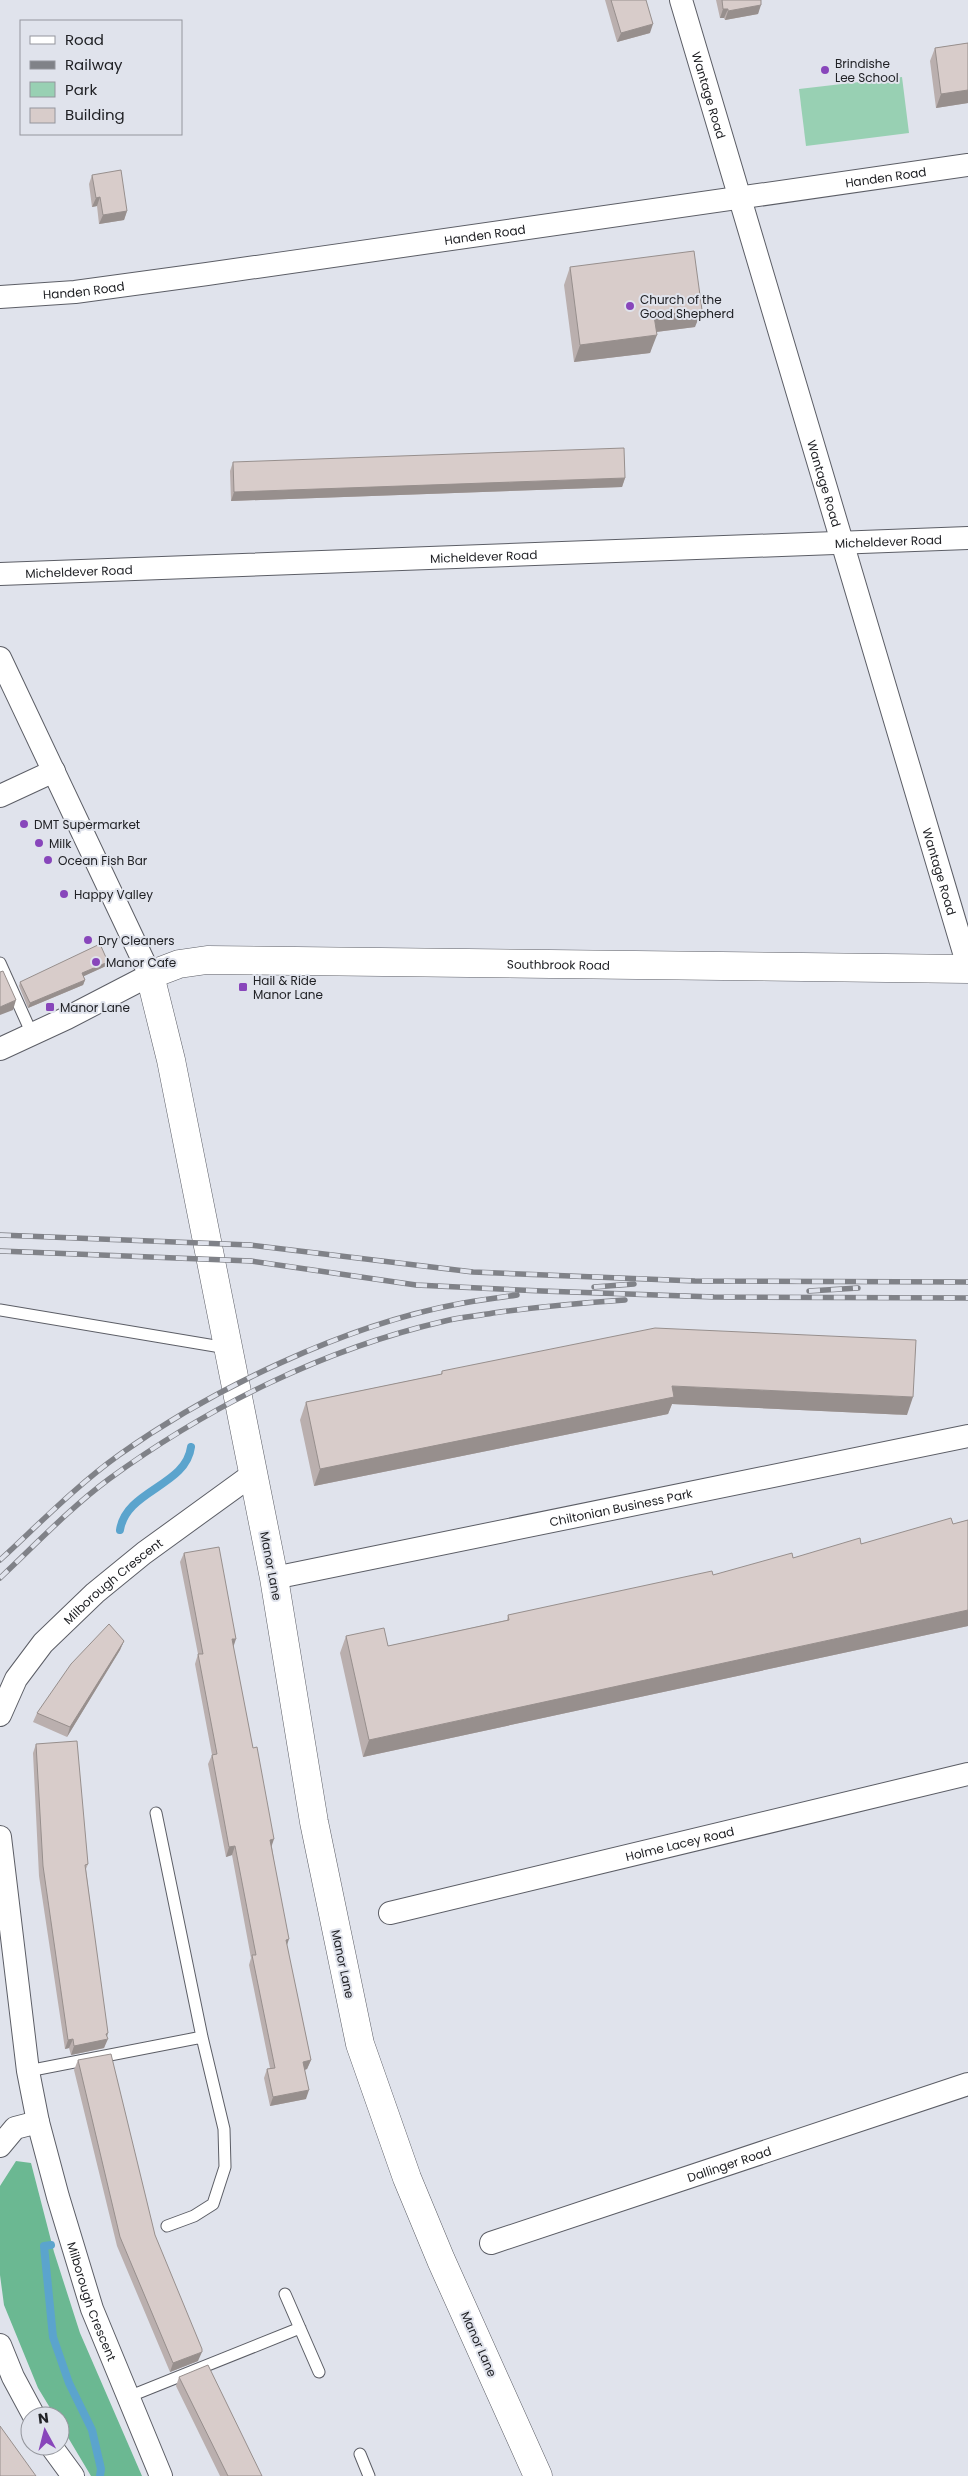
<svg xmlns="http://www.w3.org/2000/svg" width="968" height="2476" font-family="Poppins,sans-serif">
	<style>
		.green { fill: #98d0b3 }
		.forest { fill: #6bb892 }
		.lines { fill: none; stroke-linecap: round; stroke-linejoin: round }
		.stream { stroke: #5ba4cd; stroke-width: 8 }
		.service-casing { stroke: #5c5e66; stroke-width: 13 }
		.minor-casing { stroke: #5c5e66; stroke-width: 24 }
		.tertiary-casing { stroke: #5c5e66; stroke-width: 29 }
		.service { stroke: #fff; stroke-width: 11 }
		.minor { stroke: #fff; stroke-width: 22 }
		.tertiary { stroke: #fff; stroke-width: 28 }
		.rail-casing { stroke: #808288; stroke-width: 5.5 }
		.rail { stroke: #e0e3ec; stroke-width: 4; stroke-dasharray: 11; stroke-linecap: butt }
		.wall { fill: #baafae }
		.shaded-wall { fill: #978f8d }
		.building { fill: #d8ccca; stroke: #978f8d }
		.poi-dot { fill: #8846bb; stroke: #e0e3ec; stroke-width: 2 }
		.labels { text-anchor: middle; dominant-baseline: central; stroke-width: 4; stroke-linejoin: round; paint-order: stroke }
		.poi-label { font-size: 12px; fill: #212226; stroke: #e0e3ec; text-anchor: start }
		.street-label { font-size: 12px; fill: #212226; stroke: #e0e3ec }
	</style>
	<rect width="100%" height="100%" fill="#e0e3ec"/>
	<!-- green -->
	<path class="green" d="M 902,77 L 909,133 L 806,146 L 799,89 Z"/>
	<!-- forest -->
	<path class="forest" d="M 16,2161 L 31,2163 L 54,2252 L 80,2333 L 142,2476 L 91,2476 L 60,2424 L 60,2416 L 55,2416 L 38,2388 L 4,2305 L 0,2275 L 0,2186 Z"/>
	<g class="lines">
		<!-- stream -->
		<path class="stream" d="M 120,1530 C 126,1490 186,1486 191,1447
			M 51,2245 L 44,2246 L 53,2337 L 69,2383 L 92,2430 L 101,2469 L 100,2476"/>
		<!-- service casing -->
		<g class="service-casing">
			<path id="service" d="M 0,963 L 32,1034
				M 0,1310 L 227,1348
				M 156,1813 L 202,2037 L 224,2129 L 225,2167 L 213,2204 L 194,2216 L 167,2226
				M 28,2071 L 202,2037
				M 285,2294 L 319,2372
				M 128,2397 L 300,2328
				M 360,2454 L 369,2476"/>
		</g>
		<!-- minor casing -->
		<g class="minor-casing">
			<g id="minor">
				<path id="s1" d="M 681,0 L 968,966"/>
				<path id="s2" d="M 0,297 L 75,292 L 207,274 L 968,165"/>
				<path id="s3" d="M 0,574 L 968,538"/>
				<path d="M 0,658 L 150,975 L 67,1018 L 0,1049"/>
				<path d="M 0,796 L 54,771"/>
				<path id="s4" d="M 274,1578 L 968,1436"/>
				<path id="s5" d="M 0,1715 L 16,1679 L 43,1643 L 95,1593 L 144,1553 L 253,1474"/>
				<path id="s6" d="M 0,1837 L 28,2071 L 38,2122 L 58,2197 L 92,2309 L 161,2476"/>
				<path id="s7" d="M 390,1913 L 968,1774"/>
				<path d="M 0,2146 L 15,2128 L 38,2122"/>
				<path id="s8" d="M 491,2243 L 968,2084"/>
				<path d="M 0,2345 L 13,2377 L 34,2416"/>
				<path d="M 51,2446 L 73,2476"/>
			</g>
		</g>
		<!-- tertiary casing -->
		<g class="tertiary-casing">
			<g id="tertiary">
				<path id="s9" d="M 538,2476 L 441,2260 L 407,2178 L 360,2044 L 314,1822 L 274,1578 L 171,1060 L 150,975 L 179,964 L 207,960 L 968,969"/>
			</g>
		</g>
		<!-- service -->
		<use href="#service" class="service"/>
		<!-- minor -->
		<use href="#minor" class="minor"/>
		<!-- tertiary -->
		<use href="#tertiary" class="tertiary"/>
		<!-- rail casing -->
		<g class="rail-casing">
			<path id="rail" d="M 0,1235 L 250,1245 L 473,1272 L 695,1281 L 968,1282
				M 0,1251 L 251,1261 L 416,1285 L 542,1291 L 714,1297 L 968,1298
				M 594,1287 L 634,1284
				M 809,1291 L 858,1288
				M 0,1560 C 38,1525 77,1485 119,1455 C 212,1389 345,1325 458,1304 C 477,1300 498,1298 517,1295
				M 0,1578 C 35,1545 70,1508 109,1479 C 209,1406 324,1349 445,1321 C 461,1317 477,1316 493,1313 C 537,1307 580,1303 625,1300"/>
		</g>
		<!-- rail -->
		<use href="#rail" class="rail"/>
	</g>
	<!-- wall -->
	<path class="wall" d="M 605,0 L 646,0 L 650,33 L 617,42 Z
		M 716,0 L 761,0 L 758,14 L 725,20 L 724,18 L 720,18 Z
		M 968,43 L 968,103 L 936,108 L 930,61 L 935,48 Z
		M 92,175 L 127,211 L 124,220 L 99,224 L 97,206 L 92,207 L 89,184 Z
		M 570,267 L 695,327 L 656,332 L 650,353 L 574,362 L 564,285 Z
		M 233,462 L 625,478 L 622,487 L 231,501 L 230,471 Z
		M 108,962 L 106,966 L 83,976 L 85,980 L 83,985 L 28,1008 L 19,986 L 20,982 Z
		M 442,1371 L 907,1415 L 672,1404 L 668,1414 L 314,1486 L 300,1420 L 306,1402 L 441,1374 Z
		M 968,1520 L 968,1626 L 363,1757 L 340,1653 L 346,1636 L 388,1646 L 507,1620 L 508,1615 L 713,1575 L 953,1524 Z
		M 184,1553 L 233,1646 L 272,1847 L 287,1946 L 311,2060 L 307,2069 L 305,2070 L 306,2099 L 270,2106 L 264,2078 L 267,2069 L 270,2068 L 249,1965 L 251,1958 L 232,1855 L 226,1857 L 208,1764 L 212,1755 L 195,1664 L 198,1654 L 180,1562 Z
		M 124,1641 L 120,1650 L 67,1737 L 33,1722 L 37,1713 Z
		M 36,1744 L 88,1864 L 86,1869 L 107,2037 L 104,2048 L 71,2055 L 69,2048 L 65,2049 L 39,1876 L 33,1753 Z
		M 78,2060 L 155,2235 L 198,2361 L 170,2372 L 117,2246 L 74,2070 Z
		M 179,2377 L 262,2476 L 220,2476 L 176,2386 Z"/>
	<!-- shaded-wall -->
	<path class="shaded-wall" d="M 761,5 L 758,14 L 725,20 L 728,11 Z
		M 723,9 L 728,9 L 724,18 L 720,18 Z
		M 653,24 L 650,33 L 617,42 L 621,33 Z
		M 968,90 L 968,103 L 936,108 L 941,94 Z
		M 100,197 L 97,206 L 92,207 L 96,198 Z
		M 127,211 L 124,220 L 99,224 L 103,215 Z
		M 702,310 L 695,327 L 648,333 L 654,316 Z
		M 657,335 L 650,353 L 574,362 L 580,345 Z
		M 625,478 L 622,487 L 231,501 L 234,492 Z
		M 108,962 L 106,966 L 80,978 L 82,973 Z
		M 85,980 L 83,985 L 28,1008 L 30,1003 Z
		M 16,1000 L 13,1010 L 0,1015 L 0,1007 Z
		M 672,1386 L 913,1397 L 907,1415 L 672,1404 L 668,1414 L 314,1486 L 320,1469 Z
		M 968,1610 L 968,1626 L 363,1757 L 369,1740 Z
		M 232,1639 L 236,1639 L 233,1648 Z
		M 124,1641 L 120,1650 L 67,1737 L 70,1727 Z
		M 274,1839 L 271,1848 L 270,1840 Z
		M 235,1846 L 232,1855 L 226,1857 L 229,1847 Z
		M 289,1939 L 286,1948 L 286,1940 Z
		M 108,2033 L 106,2040 L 108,2039 L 104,2048 L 71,2055 L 74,2046 Z
		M 73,2039 L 69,2048 L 65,2049 L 68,2040 Z
		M 311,2060 L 307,2069 L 300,2071 L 303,2062 Z
		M 309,2090 L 306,2099 L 270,2106 L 273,2097 Z
		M 202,2352 L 198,2361 L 170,2372 L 173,2363 Z"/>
	<!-- building -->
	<path class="building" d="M 611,0 L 646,0 L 653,24 L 621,33 Z
		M 722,0 L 761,0 L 761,5 L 728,11 L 728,9 L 723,9 Z
		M 968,43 L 968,90 L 941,94 L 935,48 Z
		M 121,170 L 127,211 L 103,215 L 100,197 L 96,198 L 92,175 Z
		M 694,251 L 702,310 L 654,316 L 657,335 L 580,345 L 570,267 Z
		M 624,448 L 625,478 L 234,492 L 233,462 Z
		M 100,944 L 108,962 L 82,973 L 85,980 L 30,1003 L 20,982 Z
		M 3,971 L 16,1000 L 0,1007 L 0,972 Z
		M 655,1328 L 916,1340 L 913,1397 L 672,1386 L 674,1397 L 320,1469 L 306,1402 L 442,1374 L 442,1371 Z
		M 951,1518 L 953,1524 L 968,1520 L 968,1610 L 369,1740 L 346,1636 L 384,1628 L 388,1646 L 509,1620 L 508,1615 L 712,1571 L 713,1575 L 792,1553 L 793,1558 L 860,1538 L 861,1544 Z
		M 219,1547 L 236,1639 L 232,1639 L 253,1748 L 257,1747 L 274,1839 L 270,1840 L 289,1939 L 286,1940 L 311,2060 L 303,2062 L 309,2090 L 273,2097 L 267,2069 L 275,2068 L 252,1955 L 256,1955 L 235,1846 L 229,1847 L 212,1755 L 217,1754 L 198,1654 L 203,1654 L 184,1553 Z
		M 109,1624 L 124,1641 L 70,1727 L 37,1713 L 71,1664 Z
		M 77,1741 L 88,1864 L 85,1865 L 108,2033 L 106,2034 L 108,2039 L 74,2046 L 73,2039 L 68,2040 L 43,1866 L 36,1744 Z
		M 111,2054 L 155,2235 L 202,2349 L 202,2352 L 173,2363 L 120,2237 L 78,2060 Z
		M 208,2365 L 262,2476 L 228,2476 L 179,2377 Z
		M 0,2426 L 36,2476 L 0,2476 Z"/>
	<!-- markers -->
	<g class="poi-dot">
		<circle cx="825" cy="70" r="5"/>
		<circle cx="630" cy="306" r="5"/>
		<circle cx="24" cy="824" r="5"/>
		<circle cx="39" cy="843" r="5"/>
		<circle cx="48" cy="860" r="5"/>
		<circle cx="64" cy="894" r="5"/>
		<circle cx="88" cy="940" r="5"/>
		<circle cx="96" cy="962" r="5"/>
		<rect x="238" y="982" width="10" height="10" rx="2.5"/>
		<rect x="45" y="1002" width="10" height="10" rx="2.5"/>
	</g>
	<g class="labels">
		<!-- poi labels -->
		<g class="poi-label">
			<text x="835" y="63">Brindishe<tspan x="835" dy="14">Lee School</tspan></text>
			<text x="640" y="299">Church of the<tspan x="640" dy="14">Good Shepherd</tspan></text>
			<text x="34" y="824">DMT Supermarket</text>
			<text x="49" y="843">Milk</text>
			<text x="58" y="860">Ocean Fish Bar</text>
			<text x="74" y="894">Happy Valley</text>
			<text x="98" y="940">Dry Cleaners</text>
			<text x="106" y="962">Manor Cafe</text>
			<text x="253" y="980">Hail &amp; Ride<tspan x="253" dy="14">Manor Lane</tspan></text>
			<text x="60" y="1007">Manor Lane</text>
		</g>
		<!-- street labels -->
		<g class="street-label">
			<text stroke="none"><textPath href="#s1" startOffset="99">Wantage Road</textPath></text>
			<text stroke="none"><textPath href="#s2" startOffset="894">Handen Road</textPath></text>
			<text stroke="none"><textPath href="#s2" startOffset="489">Handen Road</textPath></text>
			<text stroke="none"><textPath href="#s2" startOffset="84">Handen Road</textPath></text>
			<text stroke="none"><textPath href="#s1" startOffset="504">Wantage Road</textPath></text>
			<text stroke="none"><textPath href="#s3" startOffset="889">Micheldever Road</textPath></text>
			<text stroke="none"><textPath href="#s3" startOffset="484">Micheldever Road</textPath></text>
			<text stroke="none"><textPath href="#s3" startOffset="79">Micheldever Road</textPath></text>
			<text stroke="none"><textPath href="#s1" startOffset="909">Wantage Road</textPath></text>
			<text stroke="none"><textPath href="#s9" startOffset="1968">Southbrook Road</textPath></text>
			<text stroke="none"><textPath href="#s4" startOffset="354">Chiltonian Business Park</textPath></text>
			<text transform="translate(271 1566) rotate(79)">Manor Lane</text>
			<text stroke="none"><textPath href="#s5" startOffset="178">Milborough Crescent</textPath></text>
			<text stroke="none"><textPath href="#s7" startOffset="298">Holme Lacey Road</textPath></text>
			<text transform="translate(343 1964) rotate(78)">Manor Lane</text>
			<text stroke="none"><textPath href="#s8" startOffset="251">Dallinger Road</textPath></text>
			<text stroke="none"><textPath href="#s6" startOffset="475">Milborough Crescent</textPath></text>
			<text transform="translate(479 2344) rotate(66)">Manor Lane</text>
		</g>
	</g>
	<!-- legend -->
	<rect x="20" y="20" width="162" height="115" fill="#e0e3ec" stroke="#94969d"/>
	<rect x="30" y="36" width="25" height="8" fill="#ffffff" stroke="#94969d"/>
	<text x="65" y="45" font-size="15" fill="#212226">Road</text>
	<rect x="30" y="61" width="25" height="8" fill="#808288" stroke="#94969d"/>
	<text x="65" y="70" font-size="15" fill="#212226">Railway</text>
	<rect x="30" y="82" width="25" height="15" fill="#98d0b3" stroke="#94969d"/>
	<text x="65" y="95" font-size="15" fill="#212226">Park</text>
	<rect x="30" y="108" width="25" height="15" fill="#d8ccca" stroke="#94969d"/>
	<text x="65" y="120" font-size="15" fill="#212226">Building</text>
	<!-- north arrow -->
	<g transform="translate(45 2431) rotate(353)"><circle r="24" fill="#e0e3ec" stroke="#94969d"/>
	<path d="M0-4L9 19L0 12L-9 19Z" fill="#8846bb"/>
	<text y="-8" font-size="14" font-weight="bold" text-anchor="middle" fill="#212226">N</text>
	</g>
</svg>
